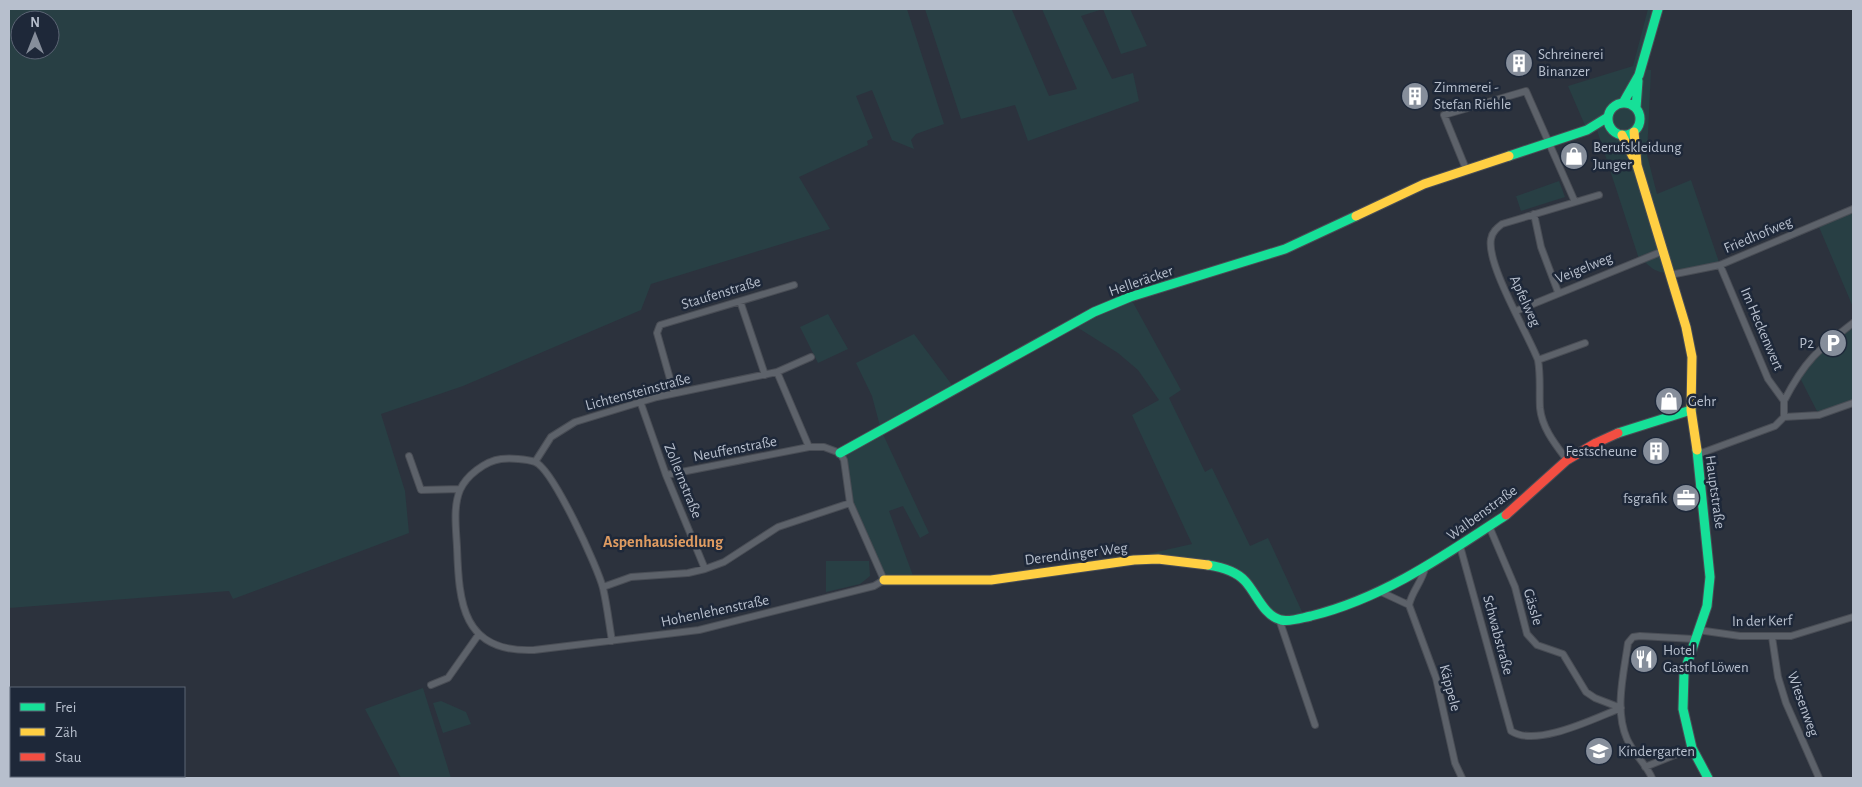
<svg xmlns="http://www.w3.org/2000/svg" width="1862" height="787" font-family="'Alegreya Sans',sans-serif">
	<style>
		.green { fill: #283f44; fill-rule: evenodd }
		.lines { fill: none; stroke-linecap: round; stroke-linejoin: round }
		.street-casing { stroke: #494d55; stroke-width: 8 }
		.fast-casing { stroke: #494d55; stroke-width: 11 }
		.slow-casing { stroke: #494d55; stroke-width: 11 }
		.jam-casing { stroke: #494d55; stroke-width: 11 }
		.street { stroke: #5d626a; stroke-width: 6 }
		.fast { stroke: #16e098; stroke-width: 9 }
		.slow { stroke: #ffcf43; stroke-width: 9 }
		.jam { stroke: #f24e42; stroke-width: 9 }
		.labels { text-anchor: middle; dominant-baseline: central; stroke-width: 5; stroke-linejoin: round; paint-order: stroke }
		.poi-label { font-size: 15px; fill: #b7bfcd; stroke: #1e2839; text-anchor: start }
		.street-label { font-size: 15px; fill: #b7bfcd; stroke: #1e2839 }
		.neighbourhood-label { font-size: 16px; font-weight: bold; fill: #de9b61; stroke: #1e2839 }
	</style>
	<rect width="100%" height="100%" fill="#2c323d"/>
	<!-- green -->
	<path class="green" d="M 9,9 L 907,9 L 944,124 L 916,134 L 911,140 L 914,149 L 892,140 L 872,90 L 856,96 L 873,138 L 867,141 L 868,145 L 799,177 L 830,229 L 651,284 L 641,310 L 463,386 L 381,414 L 405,491 L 409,533 L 233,599 L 229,591 L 9,608 ZM 20,20 L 50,20 L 50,50 L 20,50 Z
		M 925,9 L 1012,10 L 1049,96 L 1077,89 L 1042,9 L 1130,9 L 1147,46 L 1121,54 L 1103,9 L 1081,16 L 1112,79 L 1133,73 L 1139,101 L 1028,141 L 1015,105 L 961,119 Z
		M 1648,9 L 1658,9 L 1641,69 L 1651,70 L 1647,155 L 1657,194 L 1691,180 L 1720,265 C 1700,269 1675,279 1655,270 C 1649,267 1646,261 1639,259 L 1597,130 L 1587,130 L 1568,86 L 1633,66 Z
		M 1559,181 L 1565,197 L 1521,211 L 1516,196 L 1514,197 Z
		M 1853,212 L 1853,307 L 1819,227 Z
		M 1130,297 L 1181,390 L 1169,398 L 1205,472 L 1212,468 L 1250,546 L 1268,538 L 1304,616 L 1279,619 L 1239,576 L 1220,568 L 1121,560 L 1192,544 L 1132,415 L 1159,400 L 1138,370 L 1118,353 L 1072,324 Z
		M 828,314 L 848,349 L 818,363 L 800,327 Z
		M 1853,323 L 1853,403 L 1819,415 L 1798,374 Z
		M 914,334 L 955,389 L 881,430 L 929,533 L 920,538 L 903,506 L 889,511 L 915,581 L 884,580 L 850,503 L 840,453 L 881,430 L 872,396 L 856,363 Z
		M 826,561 L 869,561 L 870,576 L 860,584 L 826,592 Z
		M 423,688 L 451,778 L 401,778 L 365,709 Z
		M 441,701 L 466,712 L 471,724 L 443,733 L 433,703 Z"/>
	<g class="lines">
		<!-- street casing -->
		<g class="street-casing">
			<path id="street" d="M 1466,169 L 1444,115 L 1526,91 L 1575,202
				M 1534,214 L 1541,247 L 1558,292
				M 1670,275 L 1720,265 L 1853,209
				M 740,301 L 765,375
				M 1516,311 L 1663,251
				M 1538,360 L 1585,343
				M 777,372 L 809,447
				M 674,393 L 657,333 L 660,325 L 794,285
				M 640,401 L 666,475 L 705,569
				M 1784,401 C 1805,360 1818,350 1853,323
				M 1784,417 L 1819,415 L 1853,403
				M 1696,455 L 1775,426 L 1784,417 L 1784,401 L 1768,379 L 1720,265
				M 409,456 L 421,490 L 460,489
				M 1567,460 C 1555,444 1542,428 1540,408 C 1539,392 1541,377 1538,360 C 1528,334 1486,264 1491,239 C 1492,232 1497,228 1502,224 L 1599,195
				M 535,462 L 551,437 L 575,422 L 657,397 L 777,372 L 811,357
				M 1489,526 L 1515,587 L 1527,634 L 1537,645 L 1563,654 L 1586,692 L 1595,698 L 1621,708
				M 1460,546 L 1511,731 C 1536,748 1595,718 1621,708
				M 1425,568 C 1422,582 1412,591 1409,605 L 1436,678 L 1455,763 L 1462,778
				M 603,587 L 631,577 L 688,573 L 705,569 L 724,562 L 778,527 L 850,503
				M 1379,591 L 1409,605
				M 1279,619 L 1315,725
				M 1698,630 L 1740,636 L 1791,636 L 1853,617
				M 1772,637 L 1778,677 L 1786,703 L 1819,778
				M 612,641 C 609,623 607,605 603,588 C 598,568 553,469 535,462 C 526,459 511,458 501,459 C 485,461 466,476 460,490 C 453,507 456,528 457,547 C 459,603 462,653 534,650 L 699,630 L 874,586 L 884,580 L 850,503 L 844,460 L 840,453 L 824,447 L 809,447 L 666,475
				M 431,685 L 448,678 L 479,634
				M 1645,767 L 1692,748
				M 1652,778 C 1646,764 1633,753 1627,739 C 1614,710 1624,672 1628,643 L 1633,637 L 1640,636 L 1694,639"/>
		</g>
		<!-- fast casing -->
		<g class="fast-casing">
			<path id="fast" d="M1608 119a16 16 0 1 1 32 0a16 16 0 1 1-32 0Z
				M 1623,103 L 1639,75 L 1658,9
				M 1636,108 L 1638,81
				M 1509,156 L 1587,130 L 1608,117
				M 1618,433 L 1691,410
				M 1697,450 L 1710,577 L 1707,606 L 1684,673 L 1683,709 L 1692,748 L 1708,778
				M 840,453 L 1094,312 L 1130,297 L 1285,249 L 1356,216
				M 1208,565 C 1221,567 1236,571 1245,581 C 1257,594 1263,615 1281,620 C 1291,622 1301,618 1311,616 C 1384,598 1445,555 1506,515"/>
		</g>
		<!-- slow casing -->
		<g class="slow-casing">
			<path id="slow" d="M 1634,132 L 1637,165 L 1686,327 L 1692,357 L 1691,410 L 1697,450
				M 1622,135 L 1635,161
				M 1356,216 L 1424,184 L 1509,156
				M 884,580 L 991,580 L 1134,560 L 1158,559 L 1208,565"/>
		</g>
		<!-- jam casing -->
		<g class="jam-casing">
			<path id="jam" d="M 1506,515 L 1567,460 L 1596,443 L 1618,433"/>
		</g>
		<!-- street -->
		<use href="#street" class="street"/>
		<!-- fast -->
		<use href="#fast" class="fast"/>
		<!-- slow -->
		<use href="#slow" class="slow"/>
		<!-- jam -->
		<use href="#jam" class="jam"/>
	</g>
	<!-- icons -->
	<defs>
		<g id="building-disc" transform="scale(1.4375)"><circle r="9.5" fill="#868e9b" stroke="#1e2839"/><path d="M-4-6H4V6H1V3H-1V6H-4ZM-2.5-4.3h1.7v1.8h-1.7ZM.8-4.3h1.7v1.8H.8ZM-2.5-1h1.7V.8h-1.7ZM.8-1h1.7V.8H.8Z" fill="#fff"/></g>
		<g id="shop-disc" transform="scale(1.4375)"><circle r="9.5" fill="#868e9b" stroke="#1e2839"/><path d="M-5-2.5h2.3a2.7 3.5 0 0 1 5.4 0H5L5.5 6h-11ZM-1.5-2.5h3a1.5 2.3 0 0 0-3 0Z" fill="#fff"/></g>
		<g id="parking-disc" transform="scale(1.4375)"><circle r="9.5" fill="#868e9b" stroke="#1e2839"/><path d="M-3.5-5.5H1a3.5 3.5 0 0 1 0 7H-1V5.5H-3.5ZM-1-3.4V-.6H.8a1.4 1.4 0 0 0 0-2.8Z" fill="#fff"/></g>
		<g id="office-disc" transform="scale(1.4375)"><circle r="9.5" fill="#868e9b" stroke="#1e2839"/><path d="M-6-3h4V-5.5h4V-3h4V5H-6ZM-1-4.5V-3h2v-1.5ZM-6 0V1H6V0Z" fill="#fff"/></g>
		<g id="restaurant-disc" transform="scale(1.4375)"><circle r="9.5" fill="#868e9b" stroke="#1e2839"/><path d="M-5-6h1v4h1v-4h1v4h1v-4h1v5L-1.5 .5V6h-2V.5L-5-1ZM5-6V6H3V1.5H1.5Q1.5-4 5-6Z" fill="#fff"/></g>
		<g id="school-disc" transform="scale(1.4375)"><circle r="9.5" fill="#868e9b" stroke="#1e2839"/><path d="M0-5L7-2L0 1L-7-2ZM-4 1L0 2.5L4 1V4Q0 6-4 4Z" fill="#fff"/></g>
	</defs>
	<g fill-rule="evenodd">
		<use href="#building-disc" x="1519" y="63"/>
		<use href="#building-disc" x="1415" y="96"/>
		<use href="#shop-disc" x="1574" y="156"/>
		<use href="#parking-disc" x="1833" y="343"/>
		<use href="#shop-disc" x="1669" y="401"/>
		<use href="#building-disc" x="1656" y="451"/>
		<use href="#office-disc" x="1686" y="498"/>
		<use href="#restaurant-disc" x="1644" y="659"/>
		<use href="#school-disc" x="1599" y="751"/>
	</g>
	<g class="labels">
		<!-- poi labels -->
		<g class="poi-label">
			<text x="1538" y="54">Schreinerei<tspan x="1538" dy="17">Binanzer</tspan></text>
			<text x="1434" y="87">Zimmerei -<tspan x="1434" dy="17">Stefan Riehle</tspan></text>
			<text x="1593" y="147">Berufskleidung<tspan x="1593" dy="17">Junger</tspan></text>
			<text x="1814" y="343" text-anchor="end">P2</text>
			<text x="1688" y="401">Gehr</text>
			<text x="1637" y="451" text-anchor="end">Festscheune</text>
			<text x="1667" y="498" text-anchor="end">fsgrafik</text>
			<text x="1663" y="650">Hotel<tspan x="1663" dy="17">Gasthof Löwen</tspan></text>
			<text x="1618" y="751">Kindergarten</text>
		</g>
		<!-- street labels -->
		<g class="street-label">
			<text transform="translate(1758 235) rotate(-23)">Friedhofweg</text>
			<text transform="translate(1584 268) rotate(-22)">Veigelweg</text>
			<text transform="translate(1141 281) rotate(-19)">Helleräcker</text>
			<text transform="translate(721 293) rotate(-17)">Staufenstraße</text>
			<text transform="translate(1525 301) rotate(65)">Apfelweg</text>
			<text transform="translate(1762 329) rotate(67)">Im Heckenwert</text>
			<text transform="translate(638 392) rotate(-15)">Lichtensteinstraße</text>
			<text transform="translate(735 449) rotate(-11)">Neuffenstraße</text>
			<text transform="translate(683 481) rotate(68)">Zollernstraße</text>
			<text transform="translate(1715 492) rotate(82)">Hauptstraße</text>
			<text transform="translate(1482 513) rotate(-36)">Walbenstraße</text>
			<text transform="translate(1076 554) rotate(-7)">Derendinger Weg</text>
			<text transform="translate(1533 607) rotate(74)">Gässle</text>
			<text transform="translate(715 611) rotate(-12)">Hohenlehenstraße</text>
			<text transform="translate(1762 621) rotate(-1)">In der Kerf</text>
			<text transform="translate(1498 635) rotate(75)">Schwabstraße</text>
			<text transform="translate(1450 688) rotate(75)">Käppele</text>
			<text transform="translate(1803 704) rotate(70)">Wiesenweg</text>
		</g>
		<!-- neighbourhood labels -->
		<g class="neighbourhood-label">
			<text x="663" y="542">Aspenhausiedlung</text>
		</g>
	</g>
	<!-- border -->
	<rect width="1862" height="787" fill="none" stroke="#b7bfcd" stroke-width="20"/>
	<!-- legend -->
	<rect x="10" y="687" width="175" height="90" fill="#1e2839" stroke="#5b6474"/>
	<rect x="20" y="703" width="25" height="8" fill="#16e098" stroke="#5b6474"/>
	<text x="55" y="712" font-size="15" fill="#b7bfcd">Frei</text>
	<rect x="20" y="728" width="25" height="8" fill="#ffcf43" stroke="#5b6474"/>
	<text x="55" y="737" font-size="15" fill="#b7bfcd">Zäh</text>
	<rect x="20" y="753" width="25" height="8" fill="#f24e42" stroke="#5b6474"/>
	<text x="55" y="762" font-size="15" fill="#b7bfcd">Stau</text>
	<!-- north arrow -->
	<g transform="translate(35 35)"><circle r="24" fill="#1e2839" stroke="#5b6474"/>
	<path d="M0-4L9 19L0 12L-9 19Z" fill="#868e9b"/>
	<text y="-8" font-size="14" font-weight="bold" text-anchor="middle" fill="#b7bfcd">N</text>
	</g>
</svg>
